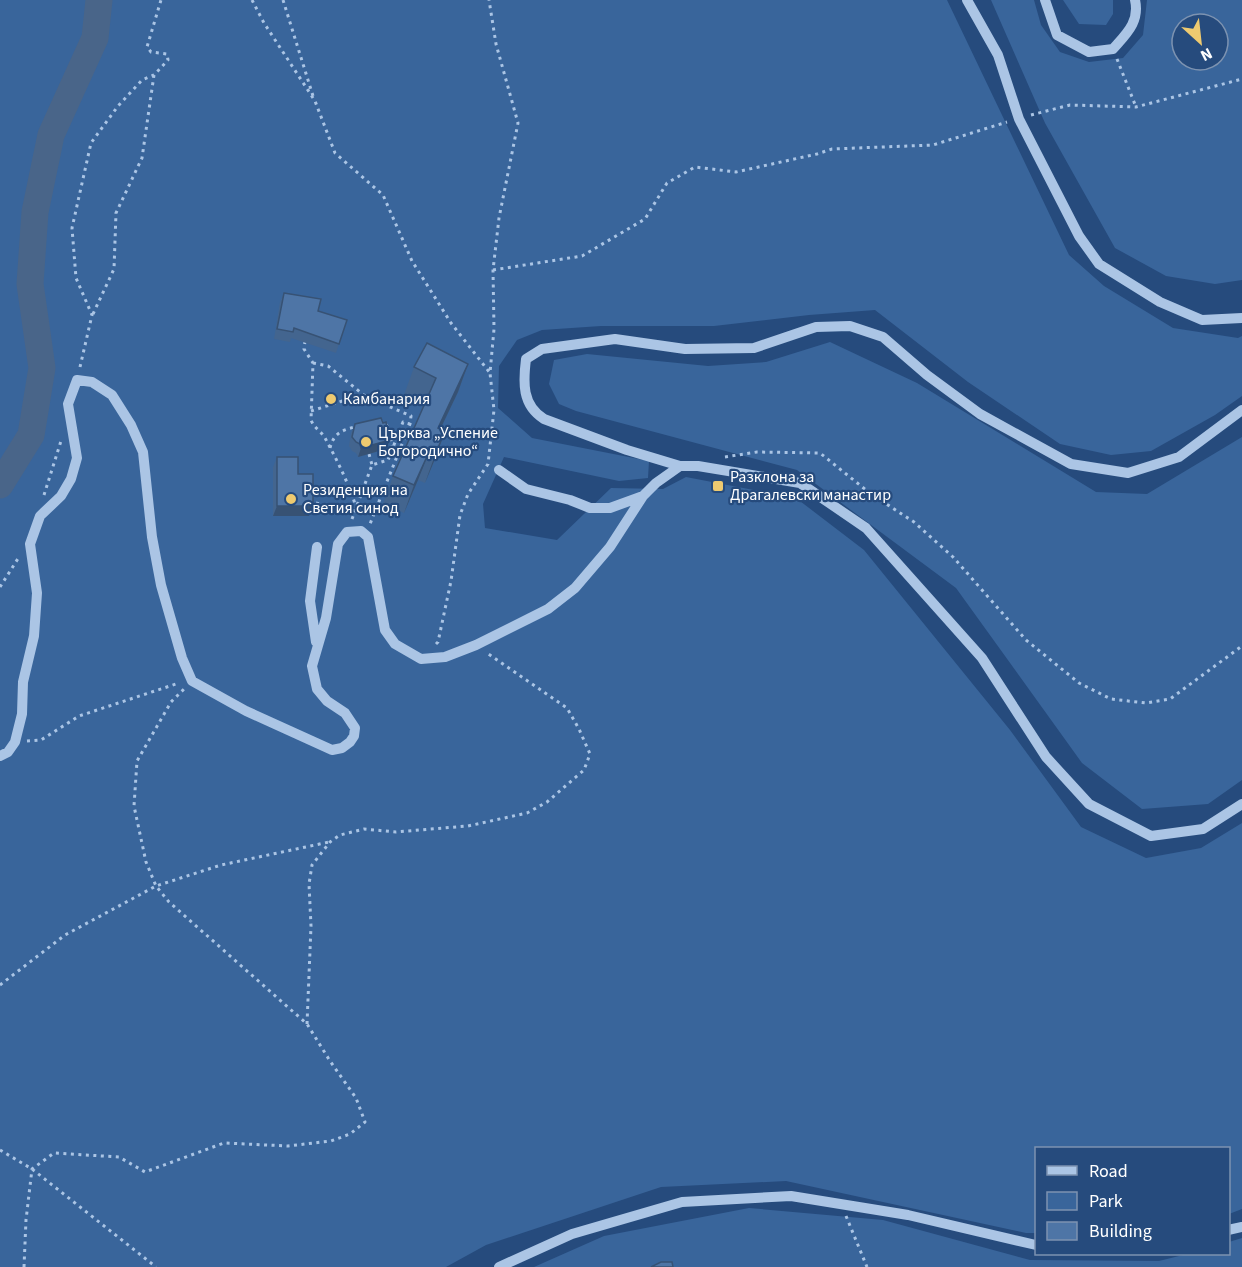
<svg xmlns="http://www.w3.org/2000/svg" width="1242" height="1267" font-family="'Source Sans 3',sans-serif">
	<style>
		.green { fill: #39659b; fill-rule: evenodd }
		.lines { fill: none; stroke-linecap: round; stroke-linejoin: round }
		.river { stroke: #496589; stroke-width: 27 }
		.path { stroke: #abc5e5; stroke-width: 3; stroke-dasharray: 3 4.5; stroke-linecap: butt }
		.minor { stroke: #abc5e5; stroke-width: 10 }
		.wall { fill: #43658f }
		.shaded-wall { fill: #375274 }
		.building { fill: #4e75a6; stroke: #375274; stroke-width: 1.5 }
		.poi-dot { fill: #eeca70; stroke: #264b7d; stroke-width: 2 }
		.labels { text-anchor: middle; dominant-baseline: central; stroke-width: 4.5; stroke-linejoin: round; paint-order: stroke }
		.poi-label { font-size: 16px; fill: #fff; stroke: #264b7d; text-anchor: start }
	</style>
	<rect width="100%" height="100%" fill="#264b7d"/>
	<!-- green -->
	<path class="green" d="M 0,0 L 947,0 L 1069,255 L 1104,286 L 1173,328 L 1238,338 L 1242,336 L 1242,396 L 1215,415 L 1151,451 L 1111,455 L 1060,444 L 968,382 L 875,310 L 809,315 L 714,326 L 601,326 L 542,330 L 517,340 L 499,366 L 498,408 L 532,438 L 649,461 L 648,478 L 619,481 L 504,457 L 483,504 L 485,528 L 557,540 L 611,488 L 663,489 L 686,477 L 796,498 L 864,550 L 1010,730 L 1081,827 L 1146,858 L 1201,848 L 1242,823 L 1242,1209 L 1229,1214 L 1228,1148 L 1036,1148 L 1036,1233 L 1026,1233 L 786,1181 L 661,1187 L 486,1245 L 446,1267 L 0,1267 Z
		M 991,0 L 1034,0 L 1041,25 L 1060,52 L 1089,62 L 1123,58 L 1143,35 L 1147,0 L 1242,0 L 1242,280 L 1215,284 L 1166,276 L 1115,248 L 1045,123 ZM 1182,24 L 1218,24 L 1218,60 L 1182,60 Z
		M 1063,0 L 1113,0 L 1113,14 L 1106,25 L 1079,24 Z
		M 830,342 L 917,383 L 1096,492 L 1147,494 L 1242,437 L 1242,780 L 1208,804 L 1142,809 L 1082,763 L 956,588 L 797,470 L 576,411 L 559,404 L 549,384 L 554,360 L 587,354 L 708,366 L 766,362 Z
		M 749,1208 L 883,1220 L 1030,1260 L 1159,1261 L 1187,1254 L 1228,1254 L 1229,1242 L 1242,1238 L 1242,1267 L 534,1267 L 604,1236 Z"/>
	<g class="lines">
		<!-- river -->
		<path class="river" d="M 0,485 L 31,435 L 42,368 L 30,284 L 35,212 L 51,135 L 95,38 L 99,0"/>
		<!-- path -->
		<path class="path" d="M 252,0 L 264,23 L 315,101 L 335,153 L 383,195 L 412,261 L 451,323 L 490,373
			M 283,0 L 313,96
			M 1117,59 L 1136,107
			M 1031,115 L 1070,105 L 1136,107 L 1242,79
			M 493,270 L 582,256 L 645,219 L 667,183 L 695,167 L 736,172 L 817,154 L 832,149 L 933,145 L 1007,122
			M 93,314 L 114,269 L 116,213 L 142,158 L 154,75
			M 305,341 L 304,349 L 313,363 L 311,420 C 314,428 321,431 325,438 C 337,460 349,484 356,507
			M 313,363 L 328,366 L 365,396 L 411,416 L 410,424 L 370,524
			M 80,367 L 92,315 L 76,278 L 72,228 L 91,143 L 118,106 L 142,80 L 154,75 L 168,60 L 167,54 L 151,52 L 147,47 L 161,0
			M 311,411 L 358,396 L 364,396
			M 379,421 C 391,423 390,436 392,446
			M 330,448 C 334,432 343,430 358,426
			M 369,454 L 372,465
			M 725,457 L 757,452 L 820,453 L 871,494 L 914,522 L 953,557 L 1026,640 L 1079,683 L 1111,699 L 1146,703 L 1170,699 L 1242,646
			M 44,495 L 61,441
			M 316,503 L 355,511
			M 352,519 L 372,465 L 388,460 L 403,422 L 410,424
			M 0,587 L 19,557
			M 436,644 L 438,642 L 451,581 L 460,515 L 468,494 L 488,464 L 494,410 L 490,373 L 494,329 L 493,270 L 499,218 L 518,123 L 496,44 L 489,0
			M 27,741 L 41,740 L 79,716 L 179,683
			M 0,985 L 65,935 L 156,886 L 221,865 L 329,842
			M 307,1024 L 311,926 L 309,884 L 312,865 L 330,842 L 340,835 L 364,829 L 396,832 L 468,826 L 527,813 L 547,802 L 584,770 L 590,754 L 579,729 L 567,708 L 487,653
			M 0,1150 L 32,1169 L 156,1267
			M 846,1216 L 867,1267
			M 24,1267 L 26,1220 L 32,1169 L 54,1153 L 119,1157 L 145,1172 L 224,1143 L 288,1146 L 331,1141 L 350,1134 L 365,1122 L 356,1098 L 330,1061 L 307,1024 L 169,902 L 156,886 L 146,862 L 134,806 L 137,761 L 171,702 L 184,689"/>
		<!-- minor -->
		<path class="minor" d="M 967,0 L 998,55 L 1019,119 L 1079,236 L 1099,264 L 1160,302 L 1202,320 L 1242,318
			M 1045,0 L 1057,35 L 1089,52 L 1113,49 C 1126,34 1140,22 1135,0
			M 1242,410 L 1179,457 L 1128,473 L 1071,464 L 980,414 L 927,375 L 883,337 L 850,326 L 816,327 L 754,348 L 685,349 L 615,339 L 542,349 L 526,359 C 523,383 522,405 544,419 L 627,450 L 680,466 L 698,466 L 800,483 L 866,528 L 982,658 L 1046,757 L 1089,804 L 1151,836 L 1203,829 L 1242,804
			M 499,470 L 526,489 L 570,500 L 590,508 L 610,508 L 643,496
			M 316,642 L 310,601 L 317,547
			M 0,756 L 8,752 L 15,742 L 22,714 L 23,682 L 34,636 L 37,593 L 30,544 L 40,516 L 61,496 L 71,479 L 77,458 L 68,404 L 77,380 L 92,382 L 112,395 L 131,425 L 143,452 L 152,537 L 161,585 L 182,658 L 192,681 L 246,711 L 332,750 L 342,748 L 350,742 L 354,736 L 355,728 L 345,713 L 327,701 L 317,689 L 312,666 L 326,618 L 338,544 L 347,532 L 361,531 L 368,537 L 385,630 L 395,644 L 421,659 L 445,657 L 476,645 L 548,609 L 575,588 L 610,547 L 643,496 L 656,483 L 680,466
			M 1228,1230 L 1242,1227
			M 499,1267 L 572,1234 L 682,1202 L 791,1196 L 908,1215 L 1036,1245"/>
	</g>
	<!-- wall -->
	<path class="wall" d="M 284,293 L 318,311 L 347,320 L 336,353 L 291,338 L 290,342 L 274,339 L 280,302 Z
		M 468,364 L 458,392 L 440,429 L 445,431 L 435,459 L 425,483 L 418,480 L 404,513 L 383,504 L 393,476 L 424,405 L 404,395 L 414,367 Z
		M 355,424 L 390,440 L 386,449 L 358,457 L 356,453 L 352,451 L 349,446 L 351,433 Z
		M 277,457 L 298,474 L 313,506 L 309,516 L 273,516 L 273,467 Z"/>
	<!-- shaded-wall -->
	<path class="shaded-wall" d="M 468,364 L 458,392 L 428,455 L 438,428 Z
		M 445,431 L 435,459 L 425,483 L 435,455 Z
		M 390,440 L 386,449 L 358,457 L 361,448 Z
		M 429,452 L 418,480 L 404,513 L 414,485 Z
		M 277,506 L 313,506 L 309,516 L 273,516 Z"/>
	<!-- building -->
	<path class="building" d="M 284,293 L 321,299 L 318,311 L 347,320 L 339,344 L 294,328 L 293,332 L 277,329 Z
		M 427,343 L 468,364 L 438,428 L 445,431 L 435,455 L 429,452 L 414,485 L 393,476 L 436,378 L 414,367 Z
		M 381,418 L 383,423 L 386,422 L 390,440 L 361,448 L 360,444 L 356,442 L 352,437 L 355,424 Z
		M 277,457 L 298,457 L 298,474 L 313,474 L 313,506 L 277,506 Z
		M 661,1262 L 672,1262 L 673,1267 L 651,1267 Z"/>
	<!-- markers -->
	<g class="poi-dot">
		<circle cx="331" cy="399" r="6"/>
		<circle cx="366" cy="442" r="6"/>
		<rect x="712" y="480" width="12" height="12" rx="3"/>
		<circle cx="291" cy="499" r="6"/>
	</g>
	<g class="labels">
		<!-- poi labels -->
		<g class="poi-label">
			<text x="343" y="399">Камбанария</text>
			<text x="378" y="433">Църква „Успение<tspan x="378" dy="18">Богородично“</tspan></text>
			<text x="730" y="477">Разклона за<tspan x="730" dy="18">Драгалевски манастир</tspan></text>
			<text x="303" y="490">Резиденция на<tspan x="303" dy="18">Светия синод</tspan></text>
		</g>
	</g>
	<!-- legend -->
	<rect x="1035" y="1147" width="195" height="108" fill="#264b7d" stroke="#7d93b1" stroke-width="1.5"/>
	<rect x="1047" y="1166" width="30" height="9" fill="#abc5e5" stroke="#7d93b1" stroke-width="1.5"/>
	<text x="1089" y="1177" font-size="18" fill="#ffffff">Road</text>
	<rect x="1047" y="1192" width="30" height="18" fill="#39659b" stroke="#7d93b1" stroke-width="1.5"/>
	<text x="1089" y="1207" font-size="18" fill="#ffffff">Park</text>
	<rect x="1047" y="1222" width="30" height="18" fill="#4e75a6" stroke="#7d93b1" stroke-width="1.5"/>
	<text x="1089" y="1237" font-size="18" fill="#ffffff">Building</text>
	<!-- north arrow -->
	<g transform="translate(1200 42) rotate(153)"><circle r="28" fill="#264b7d" stroke="#7d93b1" stroke-width="1.5"/>
	<path d="M0-4.5L10 22L0 15L-10 22Z" fill="#eeca70"/>
	<text y="-9" font-size="16" font-weight="bold" text-anchor="middle" fill="#ffffff">N</text>
	</g>
</svg>
